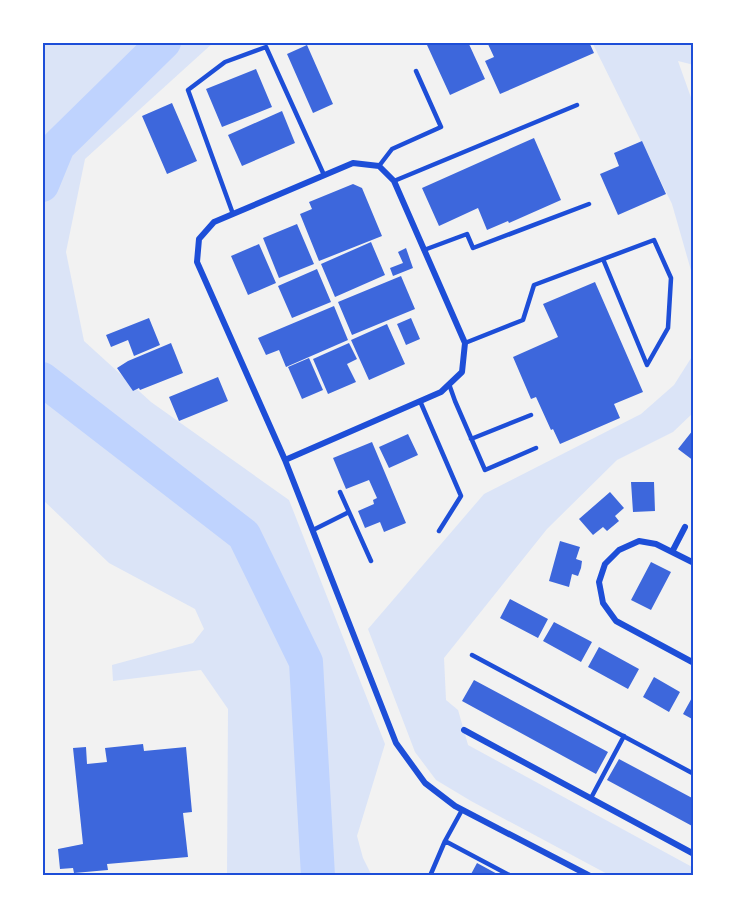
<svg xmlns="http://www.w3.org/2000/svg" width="736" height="918" font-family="Figtree,sans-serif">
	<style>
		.green { fill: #dbe4f7 }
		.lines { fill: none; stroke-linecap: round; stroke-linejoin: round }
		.river { stroke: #bfd3fe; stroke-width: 34 }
		.building { fill: #3d67dc }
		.service { stroke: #1d4ed8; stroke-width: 4.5 }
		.minor { stroke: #1d4ed8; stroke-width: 6 }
		.neatline { fill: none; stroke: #1d4ed8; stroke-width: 2 }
	</style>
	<rect width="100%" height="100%" fill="#f2f2f2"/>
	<!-- green -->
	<path class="green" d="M 42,42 L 214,42 L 85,159 L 66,252 L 84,341 L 151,402 L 289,500 L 385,744 L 357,836 L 363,858 L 372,876 L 227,876 L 228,709 L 201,670 L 113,681 L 112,665 L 193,643 L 204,629 L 195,609 L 109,563 L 42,499 Z
		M 592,42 L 694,42 L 694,65 L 678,61 L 694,106 L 694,281 L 672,204 Z
		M 694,347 L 694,412 L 673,432 L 617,460 L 547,529 L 444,658 L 446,700 L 458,710 L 468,745 L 694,868 L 694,876 L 611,876 L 471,801 L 436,780 L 415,752 L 368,629 L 484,494 L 641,414 L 674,385 L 693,355 Z"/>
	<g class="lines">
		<!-- river -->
		<path class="river" d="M 42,185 L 58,146 L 164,42
			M 42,379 L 244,535 L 306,662 L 318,876"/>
	</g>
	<!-- building -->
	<path class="building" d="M 433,42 L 468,42 L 485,79 L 450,95 L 427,45 Z
		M 487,42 L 589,42 L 594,53 L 500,94 L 485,61 L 494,57 Z
		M 307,45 L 333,104 L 313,113 L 287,54 Z
		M 256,69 L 272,107 L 222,127 L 206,89 Z
		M 172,103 L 197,161 L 167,174 L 142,116 Z
		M 282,111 L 295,143 L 242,166 L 228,135 Z
		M 534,138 L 561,200 L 509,223 L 508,221 L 487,230 L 478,208 L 439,226 L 422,188 Z
		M 642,141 L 666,194 L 618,215 L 600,174 L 619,166 L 614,153 Z
		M 353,184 L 362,188 L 382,236 L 319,261 L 300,214 L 312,209 L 309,202 Z
		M 297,224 L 314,264 L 279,278 L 263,238 Z
		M 371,242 L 385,275 L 335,297 L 321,264 Z
		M 259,244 L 276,283 L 248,295 L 231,256 Z
		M 406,248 L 413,268 L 393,276 L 390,268 L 403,263 L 398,252 Z
		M 317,269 L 331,302 L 292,318 L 278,286 Z
		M 401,276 L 415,309 L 352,335 L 338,302 Z
		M 595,282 L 643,392 L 614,404 L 620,418 L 560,444 L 553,429 L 551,430 L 536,397 L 531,399 L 513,357 L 558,337 L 543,304 Z
		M 334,306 L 348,340 L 286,367 L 279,350 L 266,355 L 258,338 Z
		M 149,318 L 160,345 L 134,356 L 128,340 L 111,347 L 106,335 Z
		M 411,318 L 420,339 L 406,345 L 397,324 Z
		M 387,324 L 405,364 L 369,380 L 351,340 Z
		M 171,343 L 183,373 L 140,390 L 139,388 L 133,391 L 117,368 L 128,361 Z
		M 349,343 L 357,359 L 347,364 L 356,382 L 328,394 L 313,359 Z
		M 309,358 L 323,390 L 302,399 L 288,367 Z
		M 218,377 L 228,401 L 179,421 L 169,397 Z
		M 693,430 L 694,432 L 694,461 L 678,449 Z
		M 408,434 L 418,455 L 389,468 L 379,447 Z
		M 372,442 L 406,523 L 384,532 L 380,522 L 365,528 L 358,511 L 374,504 L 373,500 L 377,498 L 369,480 L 346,489 L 333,458 Z
		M 631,482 L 654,482 L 655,511 L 633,512 Z
		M 610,492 L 624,508 L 615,516 L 619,521 L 607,531 L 603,527 L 593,535 L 579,519 Z
		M 560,541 L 580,547 L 576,559 L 582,561 L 581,568 L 578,576 L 572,574 L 569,587 L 549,581 Z
		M 651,562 L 671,572 L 651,610 L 631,600 Z
		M 510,599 L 548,619 L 538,638 L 500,618 Z
		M 554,622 L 592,642 L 581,662 L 543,641 Z
		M 599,647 L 639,669 L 628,689 L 588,667 Z
		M 654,677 L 680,692 L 669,712 L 643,697 Z
		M 474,680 L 608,752 L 596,774 L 462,701 Z
		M 694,694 L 694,720 L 683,714 Z
		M 143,744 L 144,751 L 186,747 L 192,812 L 183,813 L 188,857 L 107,864 L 108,870 L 74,873 L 73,868 L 60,869 L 58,849 L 83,844 L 73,748 L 86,747 L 87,764 L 107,762 L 105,748 Z
		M 619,759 L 694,799 L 694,827 L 607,780 Z
		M 477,863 L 501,876 L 470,876 Z"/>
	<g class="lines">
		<!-- service -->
		<path class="service" d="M 379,166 L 392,149 L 441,127 L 416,71
			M 394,181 L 577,105
			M 233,214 L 188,90 L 225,62 L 266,47 L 324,175
			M 424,250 L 467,234 L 473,248 L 589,204
			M 465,343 L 523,320 L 534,285 L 654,240 L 671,278 L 668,328 L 647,365 L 603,259
			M 449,384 L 455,401 L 485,470 L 536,448
			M 420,401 L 461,496 L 439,531
			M 471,439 L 531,415
			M 340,492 L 349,512
			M 313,530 L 349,512 L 371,561
			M 472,655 L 694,774
			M 591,798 L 624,736
			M 445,841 L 511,876
			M 430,876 L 445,841 L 462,810"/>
		<!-- minor -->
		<path class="minor" d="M 285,460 L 441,392 L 462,372 L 465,343 L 394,181 L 379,166 L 353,163 L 214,222 L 199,239 L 197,262 L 285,460 L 396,743 L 425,783 L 455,806 L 590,876
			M 672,552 L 685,527
			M 694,563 L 656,544 L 639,541 L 619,550 L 605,564 L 599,582 L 603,603 L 616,621 L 694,663
			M 464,730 L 694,854"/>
	</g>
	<!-- border -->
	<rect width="736" height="918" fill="none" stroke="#ffffff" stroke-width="87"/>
	<rect x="44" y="44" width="648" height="830" class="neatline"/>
</svg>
